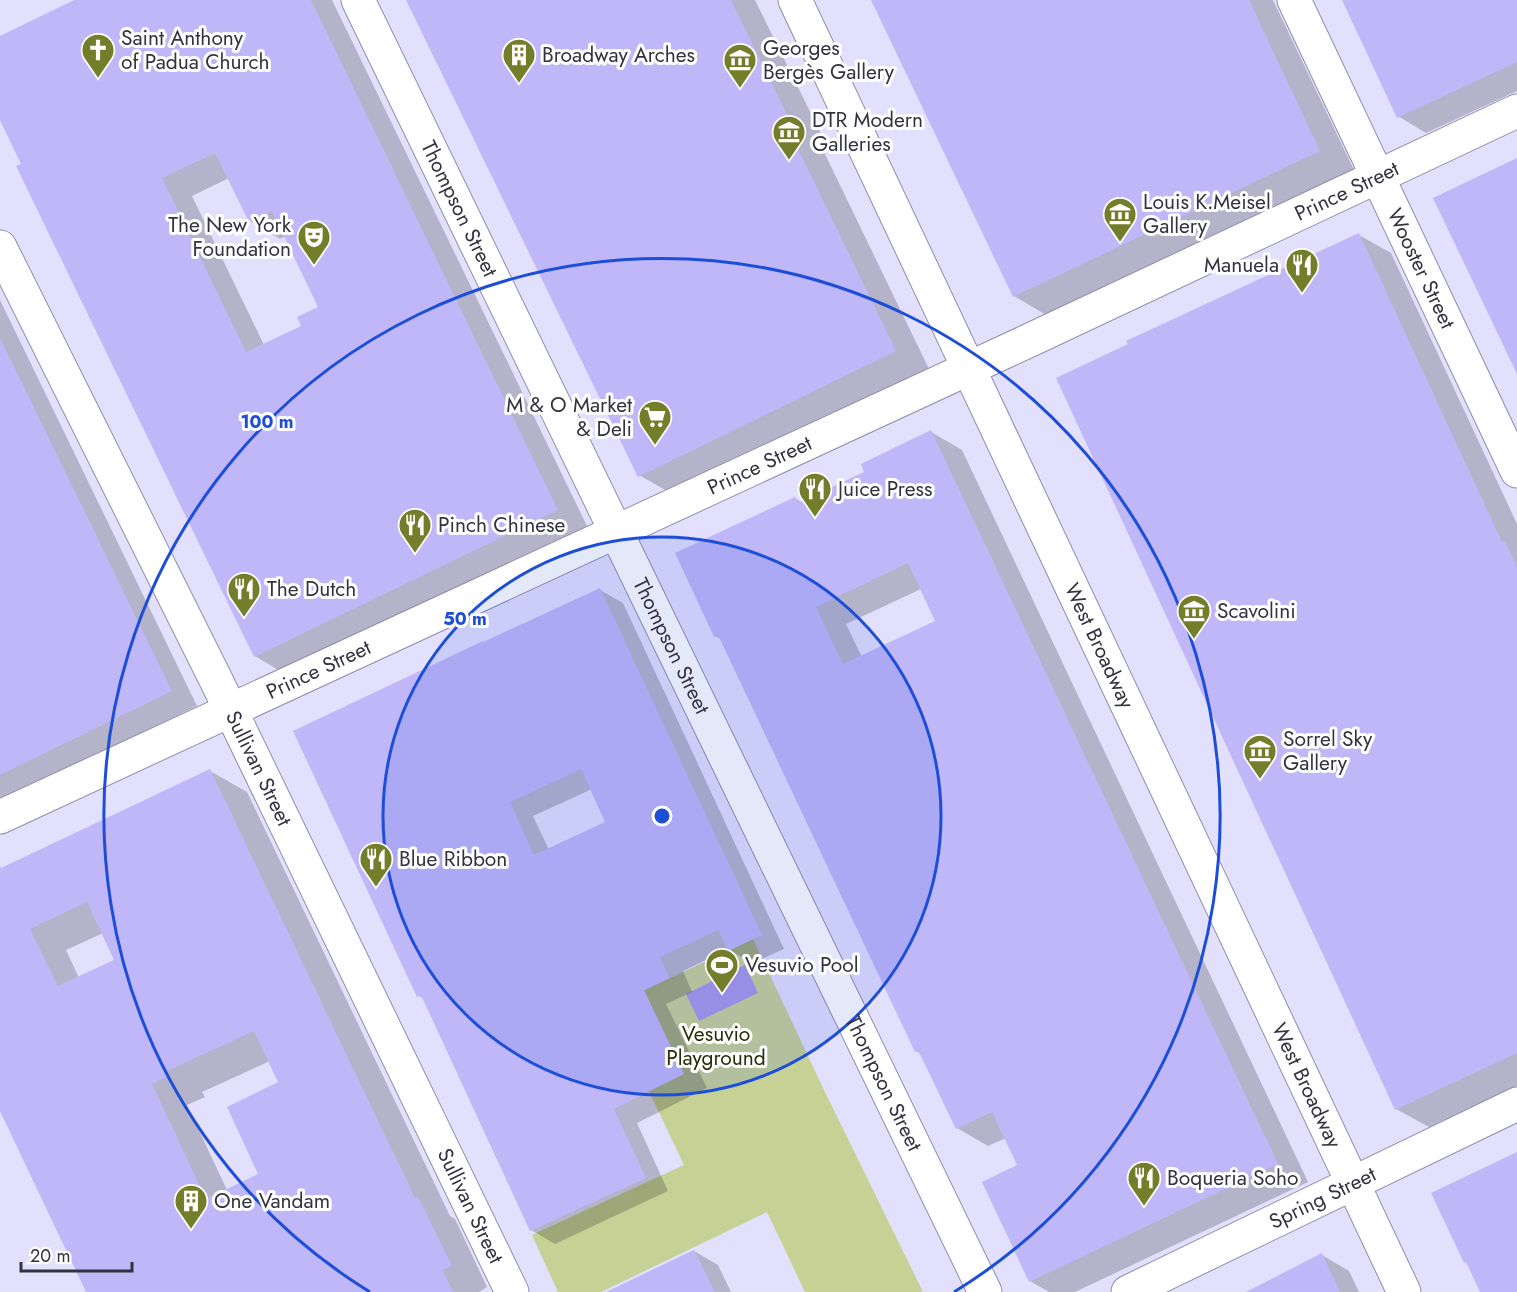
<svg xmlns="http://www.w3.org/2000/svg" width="1517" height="1292" font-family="Jost,sans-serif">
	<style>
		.green { fill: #c7d196 }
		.water { fill: #a59ae9 }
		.shadow { fill: #0003; fill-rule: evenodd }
		.building { fill: #bfb7f8; fill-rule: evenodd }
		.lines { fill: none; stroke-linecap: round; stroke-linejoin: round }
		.minor-casing { stroke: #918eae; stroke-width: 35 }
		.minor { stroke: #fff; stroke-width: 33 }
		.ring { fill: none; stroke: #1d4ed8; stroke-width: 3 }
		.labels { text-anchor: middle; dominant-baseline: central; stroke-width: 6; stroke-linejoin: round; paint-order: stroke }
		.poi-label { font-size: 21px; fill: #343240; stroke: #fff; text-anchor: start }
		.street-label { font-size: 21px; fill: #343240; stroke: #fff }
		.park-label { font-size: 21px; fill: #292d07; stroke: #fff }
		.centre { fill: #1d4ed8; stroke: #fff; stroke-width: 3 }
		.ring-label { font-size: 18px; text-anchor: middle; font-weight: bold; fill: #1d4ed8; stroke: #fff; stroke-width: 6; stroke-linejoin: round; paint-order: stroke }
	</style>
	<rect width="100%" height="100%" fill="#e2e0fc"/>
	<!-- green -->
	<path class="green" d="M 753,939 L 823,1088 L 923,1292 L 805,1292 L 767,1212 L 601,1292 L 558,1292 L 532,1235 L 684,1165 L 609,1007 Z"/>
	<!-- water -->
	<path class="water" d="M 745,965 L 758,993 L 699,1021 L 686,994 Z"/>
	<!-- shadow -->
	<path class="shadow" d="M 76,0 L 332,0 L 588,528 L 285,674 L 255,656 L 0,117 L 0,37 ZM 229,178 L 250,221 L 280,239 L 286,236 L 320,308 L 303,326 L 264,345 L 192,196 Z
		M 408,0 L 755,0 L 828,148 L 823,150 L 930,371 L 674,495 L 639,475 Z
		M 873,0 L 1273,0 L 1354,170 L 1048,316 L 1014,296 Z
		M 1344,0 L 1517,0 L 1517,91 L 1426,133 L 1398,116 Z
		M 1359,235 L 1391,253 L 1517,524 L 1517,1086 L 1429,1127 L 1396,1109 Z
		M 0,300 L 197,706 L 0,802 Z
		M 931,432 L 962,450 L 1308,1182 L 1075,1292 L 1049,1292 L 1030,1281 L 1019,1166 L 1006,1138 L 988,1146 L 957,1128 L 921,1054 L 916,1051 L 723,640 L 715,636 L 795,498 L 802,503 L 866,472 ZM 921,589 L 937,622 L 862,657 L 846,624 Z
		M 600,590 L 623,603 L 784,949 L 752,963 L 728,949 L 683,971 L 692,992 L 666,1004 L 707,1088 L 637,1123 L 668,1191 L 555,1244 L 531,1230 L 424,999 L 419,996 ZM 592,789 L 607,822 L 549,850 L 533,816 Z
		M 210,771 L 247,792 L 450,1216 L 455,1219 L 487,1287 L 479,1292 L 88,1292 L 0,1107 L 0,870 ZM 103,933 L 116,961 L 79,978 L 66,950 ZM 270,1061 L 280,1083 L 260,1174 L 227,1190 L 187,1105 L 205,1097 L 202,1092 Z
		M 694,1251 L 718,1265 L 731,1292 L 610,1292 Z
		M 1322,1255 L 1349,1271 L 1359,1292 L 1249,1292 Z"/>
	<!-- building -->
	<path class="building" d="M 74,0 L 311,0 L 558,510 L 254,657 L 16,166 L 21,164 L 0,120 L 0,36 ZM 215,153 L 249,222 L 272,211 L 318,307 L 297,317 L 301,326 L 246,352 L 162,178 Z
		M 406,0 L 731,0 L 794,129 L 789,130 L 896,351 L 638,477 Z
		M 871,0 L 1249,0 L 1320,151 L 1013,297 Z
		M 1342,0 L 1517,0 L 1517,62 L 1397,118 Z
		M 1517,158 L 1517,374 L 1433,198 Z
		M 1359,233 L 1502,542 L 1505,541 L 1517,567 L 1517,1053 L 1395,1110 L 1056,378 L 1128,344 L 1126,341 Z
		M 0,338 L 172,691 L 0,775 Z
		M 931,430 L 1278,1164 L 1029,1282 L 982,1182 L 1017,1165 L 992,1112 L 956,1129 L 918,1050 L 915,1052 L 718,635 L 714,637 L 675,553 L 795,497 L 798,503 L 864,472 L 861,464 ZM 908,563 L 935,621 L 843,664 L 816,607 Z
		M 600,588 L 762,935 L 728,951 L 718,930 L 660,957 L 669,978 L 644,990 L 684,1074 L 614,1109 L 646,1178 L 530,1231 L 421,995 L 417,997 L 293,731 L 483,641 L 483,642 ZM 581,769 L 605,822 L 534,855 L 510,802 Z
		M 210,769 L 415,1198 L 418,1196 L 452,1266 L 443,1270 L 453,1292 L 86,1292 L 0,1111 L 0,866 L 1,868 ZM 87,902 L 114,960 L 58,986 L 30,929 ZM 254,1031 L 278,1082 L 227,1107 L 258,1174 L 206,1199 L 152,1084 L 169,1076 L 167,1071 Z
		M 1517,1152 L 1517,1292 L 1480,1292 L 1466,1262 L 1464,1263 L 1431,1193 Z
		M 694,1250 L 715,1292 L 606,1292 L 677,1258 Z
		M 1322,1253 L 1340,1292 L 1246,1292 Z"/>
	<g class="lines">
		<!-- minor casing -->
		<g class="minor-casing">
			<g id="minor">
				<path id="s1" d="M 358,0 L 985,1292"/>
				<path id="s2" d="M 795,0 L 1404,1292"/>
				<path id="s3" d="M 1294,0 L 1517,471"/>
				<path id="s4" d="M 0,247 L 216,680 L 512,1292"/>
				<path id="s5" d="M 0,817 L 1028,341 L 1517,111"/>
				<path id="s6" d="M 1128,1292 L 1517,1104"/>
			</g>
		</g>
		<!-- minor -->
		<use href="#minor" class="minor"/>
	</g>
	<!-- distance rings -->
	<circle cx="662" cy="816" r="279" fill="#1d4ed8" fill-opacity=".12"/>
	<g class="ring">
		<circle cx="662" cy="816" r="279"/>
		<path d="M370 1292A558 558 0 1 1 954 1292"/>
	</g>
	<!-- icons -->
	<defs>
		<g id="church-pin" transform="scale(1.725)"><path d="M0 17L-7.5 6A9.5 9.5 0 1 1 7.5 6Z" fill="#747e2a" stroke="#fff"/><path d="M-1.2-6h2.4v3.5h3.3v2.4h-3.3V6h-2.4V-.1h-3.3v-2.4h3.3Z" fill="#fff"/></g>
		<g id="building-pin" transform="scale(1.725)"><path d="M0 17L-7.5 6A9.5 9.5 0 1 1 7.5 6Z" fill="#747e2a" stroke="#fff"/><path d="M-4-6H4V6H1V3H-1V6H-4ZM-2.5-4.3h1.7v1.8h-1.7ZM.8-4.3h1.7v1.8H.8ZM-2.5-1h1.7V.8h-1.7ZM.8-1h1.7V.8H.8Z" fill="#fff"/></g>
		<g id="museum-pin" transform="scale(1.725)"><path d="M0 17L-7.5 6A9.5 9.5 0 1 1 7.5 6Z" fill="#747e2a" stroke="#fff"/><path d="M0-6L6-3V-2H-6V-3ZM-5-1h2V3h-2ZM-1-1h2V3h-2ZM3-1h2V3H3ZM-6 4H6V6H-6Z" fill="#fff"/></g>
		<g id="theatre-pin" transform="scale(1.725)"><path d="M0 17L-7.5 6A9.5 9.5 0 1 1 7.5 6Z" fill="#747e2a" stroke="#fff"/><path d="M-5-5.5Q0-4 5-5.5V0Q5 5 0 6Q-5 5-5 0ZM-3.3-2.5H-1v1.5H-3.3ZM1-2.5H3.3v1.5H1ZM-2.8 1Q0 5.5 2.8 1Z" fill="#fff"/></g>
		<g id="restaurant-pin" transform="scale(1.725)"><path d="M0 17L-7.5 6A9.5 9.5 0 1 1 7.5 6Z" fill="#747e2a" stroke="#fff"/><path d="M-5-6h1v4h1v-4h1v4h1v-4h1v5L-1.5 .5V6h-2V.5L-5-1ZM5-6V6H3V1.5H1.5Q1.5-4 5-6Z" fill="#fff"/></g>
		<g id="supermarket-pin" transform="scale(1.725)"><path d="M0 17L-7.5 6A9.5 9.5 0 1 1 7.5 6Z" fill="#747e2a" stroke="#fff"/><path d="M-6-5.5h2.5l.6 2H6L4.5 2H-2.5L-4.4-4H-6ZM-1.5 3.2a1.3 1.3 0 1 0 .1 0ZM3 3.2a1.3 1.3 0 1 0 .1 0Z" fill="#fff"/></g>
		<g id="stadium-pin" transform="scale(1.725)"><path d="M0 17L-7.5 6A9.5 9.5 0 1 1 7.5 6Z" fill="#747e2a" stroke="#fff"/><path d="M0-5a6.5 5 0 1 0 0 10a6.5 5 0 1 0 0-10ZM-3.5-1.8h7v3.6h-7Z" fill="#fff"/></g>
	</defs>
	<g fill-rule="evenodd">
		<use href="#church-pin" x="98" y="50"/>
		<use href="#building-pin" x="519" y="55"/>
		<use href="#museum-pin" x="740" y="60"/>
		<use href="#museum-pin" x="789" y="132"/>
		<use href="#museum-pin" x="1120" y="214"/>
		<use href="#theatre-pin" x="314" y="237"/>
		<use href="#restaurant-pin" x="1302" y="265"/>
		<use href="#supermarket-pin" x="655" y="417"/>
		<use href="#restaurant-pin" x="815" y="489"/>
		<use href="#restaurant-pin" x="415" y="525"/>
		<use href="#restaurant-pin" x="244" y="589"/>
		<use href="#museum-pin" x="1194" y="611"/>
		<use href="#museum-pin" x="1260" y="751"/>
		<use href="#restaurant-pin" x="376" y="859"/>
		<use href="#stadium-pin" x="722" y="965"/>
		<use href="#restaurant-pin" x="1144" y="1178"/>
		<use href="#building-pin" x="191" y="1201"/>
	</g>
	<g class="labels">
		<!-- poi labels -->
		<g class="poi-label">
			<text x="121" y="38">Saint Anthony<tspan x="121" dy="24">of Padua Church</tspan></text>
			<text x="763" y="48">Georges<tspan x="763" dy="24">Bergès Gallery</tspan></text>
			<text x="542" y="55">Broadway Arches</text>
			<text x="812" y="120">DTR Modern<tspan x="812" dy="24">Galleries</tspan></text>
			<text x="1143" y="202">Louis K.Meisel<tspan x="1143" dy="24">Gallery</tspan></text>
			<text x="291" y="225" text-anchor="end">The New York<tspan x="291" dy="24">Foundation</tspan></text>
			<text x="1279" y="265" text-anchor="end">Manuela</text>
			<text x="632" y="405" text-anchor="end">M &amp; O Market<tspan x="632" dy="24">&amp; Deli</tspan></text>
			<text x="838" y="489">Juice Press</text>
			<text x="438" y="525">Pinch Chinese</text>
			<text x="267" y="589">The Dutch</text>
			<text x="1217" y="611">Scavolini</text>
			<text x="1283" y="739">Sorrel Sky<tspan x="1283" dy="24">Gallery</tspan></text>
			<text x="399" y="859">Blue Ribbon</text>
			<text x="745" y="965">Vesuvio Pool</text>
			<text x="1167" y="1178">Boqueria Soho</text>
			<text x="214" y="1201">One Vandam</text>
		</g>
		<!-- street labels -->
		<g class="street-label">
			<text stroke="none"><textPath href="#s5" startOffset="1485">Prince Street</textPath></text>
			<text stroke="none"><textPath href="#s1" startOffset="232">Thompson Street</textPath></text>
			<text stroke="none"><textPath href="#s3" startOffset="297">Wooster Street</textPath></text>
			<text stroke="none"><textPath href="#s5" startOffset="837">Prince Street</textPath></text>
			<text stroke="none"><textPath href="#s1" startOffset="718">Thompson Street</textPath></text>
			<text stroke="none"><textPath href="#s2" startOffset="714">West Broadway</textPath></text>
			<text stroke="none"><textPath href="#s5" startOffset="351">Prince Street</textPath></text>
			<text stroke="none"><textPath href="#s4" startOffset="582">Sullivan Street</textPath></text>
			<text stroke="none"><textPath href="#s1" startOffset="1204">Thompson Street</textPath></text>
			<text stroke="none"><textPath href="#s2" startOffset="1200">West Broadway</textPath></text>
			<text stroke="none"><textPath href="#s6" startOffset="216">Spring Street</textPath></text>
			<text stroke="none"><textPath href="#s4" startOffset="1068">Sullivan Street</textPath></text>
		</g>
		<!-- park labels -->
		<g class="park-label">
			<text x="716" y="1034">Vesuvio<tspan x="716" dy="24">Playground</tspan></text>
		</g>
	</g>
	<circle cx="662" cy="816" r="9" class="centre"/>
	<g class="ring-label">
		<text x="267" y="428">100 m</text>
		<text x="465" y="625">50 m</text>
	</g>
	<!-- scale -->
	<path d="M21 1262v9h111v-9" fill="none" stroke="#343240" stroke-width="3"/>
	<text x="30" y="1262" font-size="18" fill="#343240" stroke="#ffffff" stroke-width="4.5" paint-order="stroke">20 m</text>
</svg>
